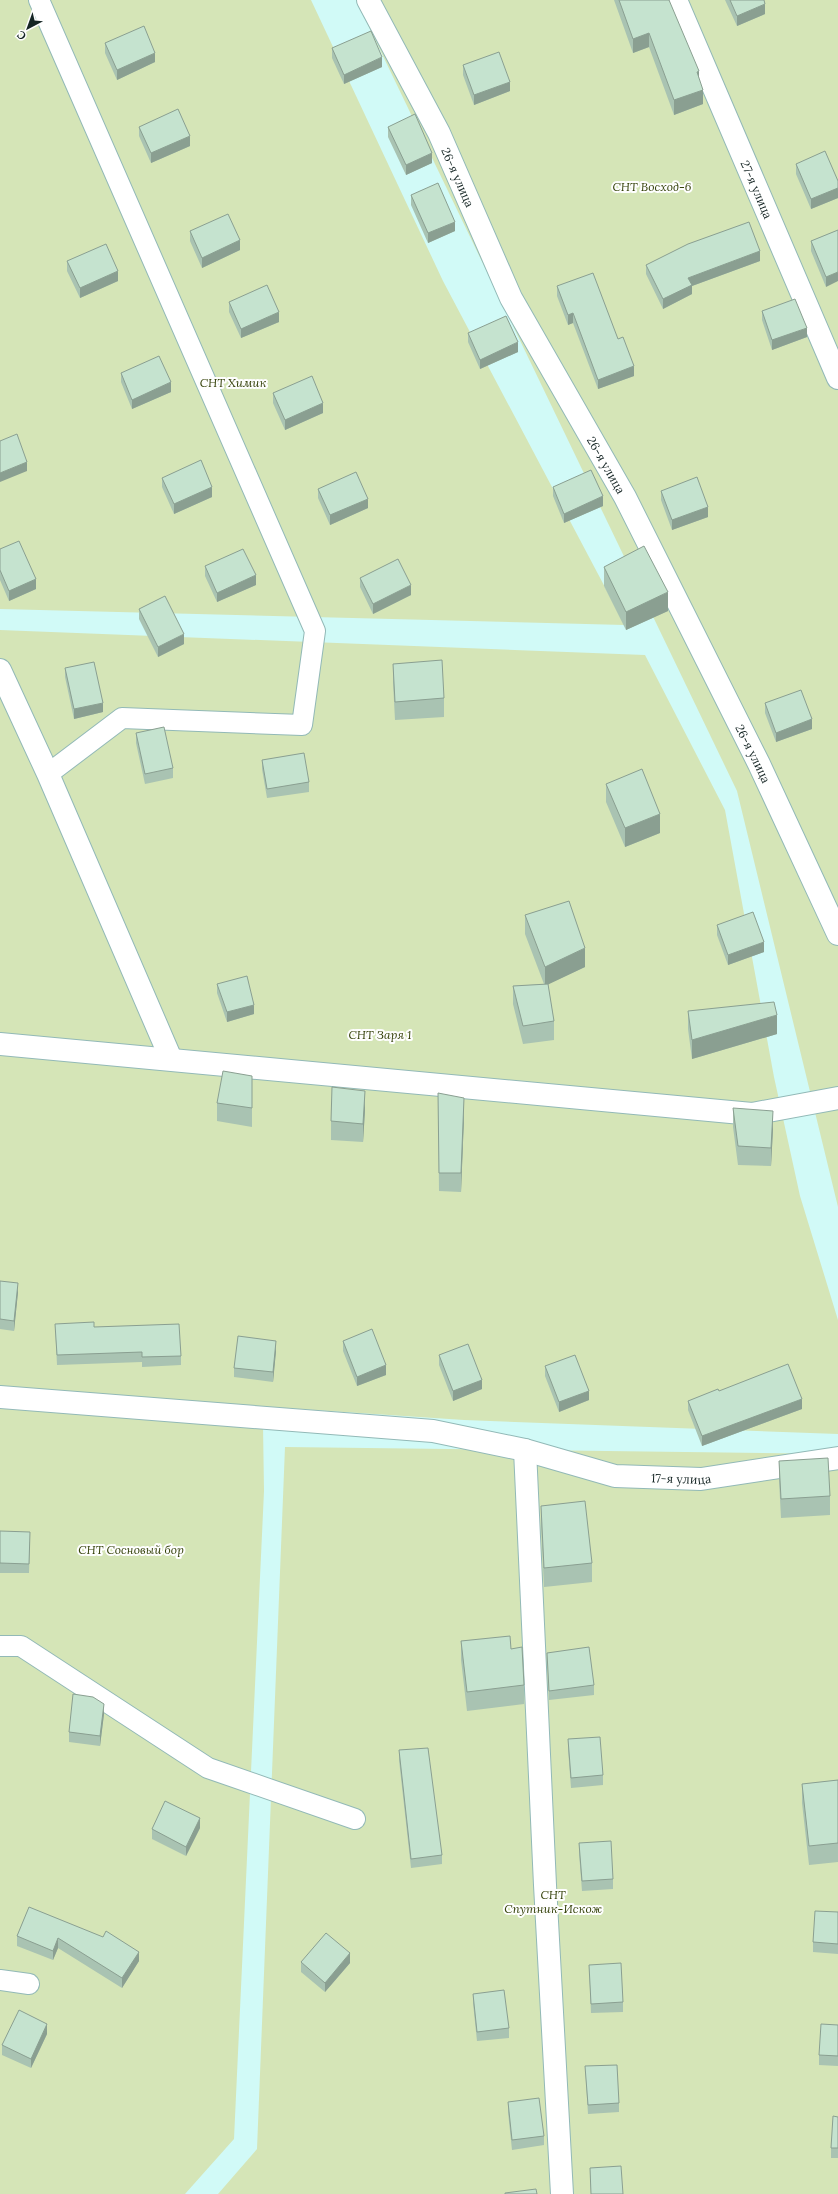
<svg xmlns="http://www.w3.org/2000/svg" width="838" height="2194" font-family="Lora,serif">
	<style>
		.green { fill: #d5e5b7 }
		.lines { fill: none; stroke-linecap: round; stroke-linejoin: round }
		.lane-casing { stroke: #92b9b7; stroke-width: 22 }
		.street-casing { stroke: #92b9b7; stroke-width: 24 }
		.lane { stroke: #fff; stroke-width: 20 }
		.street { stroke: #fff; stroke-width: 22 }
		.wall { fill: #a9c3b2 }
		.shaded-wall { fill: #8a9f91 }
		.building { fill: #c5e3cf; stroke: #8a9f91 }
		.labels { text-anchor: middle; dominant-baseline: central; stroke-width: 4; stroke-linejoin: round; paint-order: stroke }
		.street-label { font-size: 12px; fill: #152524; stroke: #fefefe }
		.park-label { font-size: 12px; font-style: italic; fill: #344109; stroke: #fefefe }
	</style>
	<rect width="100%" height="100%" fill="#d1faf7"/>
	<!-- green -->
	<path class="green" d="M 0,0 L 311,0 L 443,281 L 625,625 L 0,609 Z
		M 356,0 L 838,0 L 838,1207 L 737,791 Z
		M 0,630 L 645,655 L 725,810 L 774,1077 L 800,1196 L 838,1320 L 838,1434 L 464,1420 L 0,1389 Z
		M 0,1406 L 263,1425 L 264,1491 L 234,2139 L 185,2194 L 0,2194 Z
		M 285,1447 L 838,1454 L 838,2194 L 218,2194 L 257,2149 Z"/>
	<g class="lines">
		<!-- lane casing -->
		<g class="lane-casing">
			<path id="lane" d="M 39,0 L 315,631 L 302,725 L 122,718 L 48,774
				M 0,1646 L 21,1646 L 208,1768 L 355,1819
				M 0,1980 L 29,1984"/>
		</g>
		<!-- street casing -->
		<g class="street-casing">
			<g id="street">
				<path id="s1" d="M 368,0 L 439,133 L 511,298 L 625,497 L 759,764 L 838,934"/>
				<path id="s2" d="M 676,0 L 838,378"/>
				<path d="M 0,670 L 48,774 L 171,1059"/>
				<path d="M 0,1044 L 752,1114 L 838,1098"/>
				<path id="s3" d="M 0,1397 L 433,1431 L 525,1450 L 615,1476 L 701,1479 L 838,1458"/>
				<path d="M 525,1450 L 545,1885 L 562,2194"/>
			</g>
		</g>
		<!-- lane -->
		<use href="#lane" class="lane"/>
		<!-- street -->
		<use href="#street" class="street"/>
	</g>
	<!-- wall -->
	<path class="wall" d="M 614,0 L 669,0 L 703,104 L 674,115 L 649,47 L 633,53 Z
		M 725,0 L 764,0 L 765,14 L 737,26 Z
		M 105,43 L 155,62 L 117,80 L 105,53 Z
		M 332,48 L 382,67 L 344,84 L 332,58 Z
		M 463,65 L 510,91 L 474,105 L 463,75 Z
		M 139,127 L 190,146 L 151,163 L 139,136 Z
		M 388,127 L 432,163 L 406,175 L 388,137 Z
		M 796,164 L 838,181 L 838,198 L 811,209 L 796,174 Z
		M 411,195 L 455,231 L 428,243 L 411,205 Z
		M 838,230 L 826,287 L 811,251 L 811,241 Z
		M 190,231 L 240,250 L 202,268 L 190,241 Z
		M 67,261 L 118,281 L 80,298 L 67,271 Z
		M 760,261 L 692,286 L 692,294 L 663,309 L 646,274 L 646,265 Z
		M 557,286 L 618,339 L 634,376 L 598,389 L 573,323 L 568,325 L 557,296 Z
		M 229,302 L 279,322 L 241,338 L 229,312 Z
		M 762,311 L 807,337 L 772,350 L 762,320 Z
		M 468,333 L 518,352 L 480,369 L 468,342 Z
		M 121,373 L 171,392 L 132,409 L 121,382 Z
		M 273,393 L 323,413 L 285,430 L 273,403 Z
		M 162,478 L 212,497 L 174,514 L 162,487 Z
		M 553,487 L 603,506 L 564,523 L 553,496 Z
		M 318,489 L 368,508 L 330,525 L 318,498 Z
		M 661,491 L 708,517 L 672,530 L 661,500 Z
		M 0,549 L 36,589 L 9,601 L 0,580 Z
		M 205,566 L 256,585 L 217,602 L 205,576 Z
		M 604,567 L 668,611 L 626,630 L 604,586 Z
		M 360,578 L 411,595 L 373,614 L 360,587 Z
		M 139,609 L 184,644 L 158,657 L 139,619 Z
		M 393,664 L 444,698 L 444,717 L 395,720 L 393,682 Z
		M 65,668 L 103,712 L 74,719 L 65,677 Z
		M 765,703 L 812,729 L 776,742 L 765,713 Z
		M 136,733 L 173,768 L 173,778 L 145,784 L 136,743 Z
		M 262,760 L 309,782 L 309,792 L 267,798 L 262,769 Z
		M 606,784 L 660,833 L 625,847 L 606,802 Z
		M 525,915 L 585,967 L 548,984 L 554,1021 L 554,1040 L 523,1044 L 513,1004 L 513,986 L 544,984 L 525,934 Z
		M 717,925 L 764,952 L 728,965 L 717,935 Z
		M 217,984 L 254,1014 L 227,1022 L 217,993 Z
		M 688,1011 L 777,1034 L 692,1059 L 688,1029 Z
		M 252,1076 L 252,1127 L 217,1121 L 217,1103 Z
		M 438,1093 L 464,1117 L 461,1192 L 439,1191 Z
		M 733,1108 L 773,1129 L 771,1166 L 738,1165 L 733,1127 Z
		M 365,1110 L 363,1142 L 331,1140 L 331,1121 Z
		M 0,1281 L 18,1292 L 14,1331 L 0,1329 Z
		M 55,1324 L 94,1327 L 181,1356 L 181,1365 L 142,1367 L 142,1362 L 57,1365 Z
		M 343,1341 L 386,1375 L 357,1386 L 343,1351 Z
		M 276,1351 L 273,1382 L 234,1377 L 234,1368 Z
		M 439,1355 L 482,1389 L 453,1401 L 439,1365 Z
		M 545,1366 L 589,1400 L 559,1412 L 545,1376 Z
		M 719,1391 L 802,1409 L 702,1446 L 688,1410 L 688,1401 Z
		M 779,1461 L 830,1496 L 830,1515 L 781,1518 L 779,1480 Z
		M 541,1506 L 592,1563 L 592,1582 L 544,1587 L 541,1525 Z
		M 0,1531 L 30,1542 L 29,1573 L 0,1573 Z
		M 461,1641 L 511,1649 L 524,1685 L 524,1704 L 467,1711 L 461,1660 Z
		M 547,1653 L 594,1685 L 594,1695 L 549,1700 Z
		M 104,1714 L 100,1746 L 69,1742 L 69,1732 Z
		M 568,1739 L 603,1775 L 603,1785 L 571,1788 L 568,1749 Z
		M 399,1750 L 442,1855 L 442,1864 L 411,1868 L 399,1760 Z
		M 838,1780 L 838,1862 L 809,1865 L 802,1803 L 802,1784 Z
		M 200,1828 L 186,1856 L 152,1839 L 152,1829 Z
		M 579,1843 L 613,1879 L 613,1889 L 582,1891 L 579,1853 Z
		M 29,1907 L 139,1961 L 122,1988 L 58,1948 L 53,1960 L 17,1946 L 17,1936 Z
		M 838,1912 L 838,1954 L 813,1952 L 813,1942 Z
		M 301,1962 L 350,1963 L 325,1992 L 301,1972 Z
		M 589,1965 L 623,2002 L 623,2012 L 591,2013 Z
		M 473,1994 L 509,2028 L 509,2038 L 477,2041 L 473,2003 Z
		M 838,2025 L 838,2066 L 819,2065 L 819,2055 Z
		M 47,2034 L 31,2068 L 2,2055 L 2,2045 Z
		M 585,2066 L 619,2103 L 619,2112 L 588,2114 Z
		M 508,2102 L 544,2136 L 544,2145 L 512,2150 L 508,2112 Z
		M 838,2117 L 838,2158 L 831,2158 L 831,2148 Z
		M 590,2168 L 623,2194 L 591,2194 Z"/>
	<!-- shaded-wall -->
	<path class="shaded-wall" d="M 765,4 L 765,14 L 737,26 L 737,16 Z
		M 649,33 L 649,47 L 633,53 L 633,39 Z
		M 155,53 L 155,62 L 117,80 L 117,70 Z
		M 382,57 L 382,67 L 344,84 L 344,75 Z
		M 699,71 L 699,85 L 697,72 Z
		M 510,82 L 510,91 L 474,105 L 474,95 Z
		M 703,90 L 703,104 L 674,115 L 674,100 Z
		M 190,136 L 190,146 L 151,163 L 151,153 Z
		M 432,153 L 432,163 L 406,175 L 406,165 Z
		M 838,188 L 838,198 L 811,209 L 811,199 Z
		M 455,222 L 455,231 L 428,243 L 428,233 Z
		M 240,240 L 240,250 L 202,268 L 202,258 Z
		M 760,251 L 760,261 L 692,286 L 692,294 L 663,309 L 663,299 L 688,278 Z
		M 118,271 L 118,281 L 80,298 L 80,288 Z
		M 838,272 L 838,281 L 826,287 L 826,277 Z
		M 279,312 L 279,322 L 241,338 L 241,329 Z
		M 573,313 L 573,323 L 568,325 L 568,315 Z
		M 807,328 L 807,337 L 772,350 L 772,340 Z
		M 518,342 L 518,352 L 480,369 L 480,360 Z
		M 634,366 L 634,376 L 598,389 L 598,380 Z
		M 171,382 L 171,392 L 132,409 L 132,400 Z
		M 323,403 L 323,413 L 285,430 L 285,420 Z
		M 27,462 L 27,471 L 0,482 L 0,473 Z
		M 212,487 L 212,497 L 174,514 L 174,504 Z
		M 603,496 L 603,506 L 564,523 L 564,514 Z
		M 368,499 L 368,508 L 330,525 L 330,515 Z
		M 708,507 L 708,517 L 672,530 L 672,520 Z
		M 256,575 L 256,585 L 217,602 L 217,593 Z
		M 36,579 L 36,589 L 9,601 L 9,591 Z
		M 411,585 L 411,595 L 373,614 L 373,604 Z
		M 668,592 L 668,611 L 626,630 L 626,612 Z
		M 184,634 L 184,644 L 158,657 L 158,647 Z
		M 103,703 L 103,712 L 74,719 L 74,709 Z
		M 812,719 L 812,729 L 776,742 L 776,733 Z
		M 660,814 L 660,833 L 625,847 L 625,828 Z
		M 764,942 L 764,952 L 728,965 L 728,955 Z
		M 585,948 L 585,967 L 545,986 L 545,967 Z
		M 254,1005 L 254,1014 L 227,1022 L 227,1012 Z
		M 777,1015 L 777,1034 L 692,1059 L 692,1040 Z
		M 365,1091 L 365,1110 L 363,1142 L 363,1124 Z
		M 464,1098 L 464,1117 L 461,1192 L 461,1173 Z
		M 773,1111 L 773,1129 L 771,1166 L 771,1148 Z
		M 18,1283 L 18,1292 L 14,1331 L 14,1321 Z
		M 276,1341 L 276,1351 L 273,1382 L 273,1372 Z
		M 386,1365 L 386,1375 L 357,1386 L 357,1377 Z
		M 482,1380 L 482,1389 L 453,1401 L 453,1391 Z
		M 589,1391 L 589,1400 L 559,1412 L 559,1402 Z
		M 802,1399 L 802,1409 L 702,1446 L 702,1436 Z
		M 104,1704 L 104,1714 L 100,1746 L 100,1736 Z
		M 200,1818 L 200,1828 L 186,1856 L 186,1847 Z
		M 58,1938 L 58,1948 L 53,1960 L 53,1951 Z
		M 139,1952 L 139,1961 L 122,1988 L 122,1978 Z
		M 350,1953 L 350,1963 L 325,1992 L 325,1983 Z
		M 47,2024 L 47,2034 L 31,2068 L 31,2059 Z"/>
	<!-- building -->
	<path class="building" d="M 619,0 L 669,0 L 699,71 L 697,72 L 703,90 L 674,100 L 649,33 L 633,39 Z
		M 730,0 L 764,0 L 765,4 L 737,16 Z
		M 144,26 L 155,53 L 117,70 L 105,43 Z
		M 371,31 L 382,57 L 344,75 L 332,48 Z
		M 499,52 L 510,82 L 474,95 L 463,65 Z
		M 178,109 L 190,136 L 151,153 L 139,127 Z
		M 415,114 L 432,153 L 406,165 L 388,127 Z
		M 825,151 L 838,181 L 838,188 L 811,199 L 796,164 Z
		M 438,183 L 455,222 L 428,233 L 411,195 Z
		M 228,214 L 240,240 L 202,258 L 190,231 Z
		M 749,222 L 760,251 L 688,278 L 692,285 L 663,299 L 646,265 L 688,244 Z
		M 838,230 L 838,272 L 826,277 L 811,241 Z
		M 106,244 L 118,271 L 80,288 L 67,261 Z
		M 593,273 L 618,339 L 623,337 L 634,366 L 598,380 L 573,313 L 568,315 L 557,286 Z
		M 267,285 L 279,312 L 241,329 L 229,302 Z
		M 795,299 L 807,328 L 772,340 L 762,311 Z
		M 506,316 L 518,342 L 480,360 L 468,333 Z
		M 159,356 L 171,382 L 132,400 L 121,373 Z
		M 312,376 L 323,403 L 285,420 L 273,393 Z
		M 17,434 L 27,462 L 0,473 L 0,441 Z
		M 201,460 L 212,487 L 174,504 L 162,478 Z
		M 591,470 L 603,496 L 564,514 L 553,487 Z
		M 356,472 L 368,499 L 330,515 L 318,489 Z
		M 697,477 L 708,507 L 672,520 L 661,491 Z
		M 19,541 L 36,579 L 9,591 L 0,570 L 0,549 Z
		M 644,546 L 668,592 L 626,612 L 604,567 Z
		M 243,549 L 256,575 L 217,593 L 205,566 Z
		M 398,559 L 411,585 L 373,604 L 360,578 Z
		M 165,596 L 184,634 L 158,647 L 139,609 Z
		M 442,660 L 444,698 L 395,702 L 393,664 Z
		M 94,662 L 103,703 L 74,709 L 65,668 Z
		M 801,690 L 812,719 L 776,733 L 765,703 Z
		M 164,727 L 173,768 L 145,774 L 136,733 Z
		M 304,753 L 309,782 L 267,789 L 262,760 Z
		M 642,769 L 660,814 L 625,828 L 606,784 Z
		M 569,901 L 585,948 L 545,967 L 525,915 Z
		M 753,912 L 764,942 L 728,955 L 717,925 Z
		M 247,976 L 254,1005 L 227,1012 L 217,984 Z
		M 548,984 L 554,1021 L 523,1026 L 513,986 Z
		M 774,1002 L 777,1015 L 692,1040 L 688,1011 Z
		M 223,1071 L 252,1076 L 252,1108 L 217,1103 Z
		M 332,1087 L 365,1091 L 363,1124 L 331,1121 Z
		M 438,1093 L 464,1098 L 461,1173 L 439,1173 Z
		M 733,1108 L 773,1111 L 771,1148 L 738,1146 Z
		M 0,1281 L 18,1283 L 14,1321 L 0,1319 Z
		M 94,1322 L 94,1327 L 179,1324 L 181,1356 L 142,1357 L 142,1352 L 57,1355 L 55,1324 Z
		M 372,1329 L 386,1365 L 357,1377 L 343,1341 Z
		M 238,1336 L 276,1341 L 273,1372 L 234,1368 Z
		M 468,1344 L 482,1380 L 453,1391 L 439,1355 Z
		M 575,1355 L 589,1391 L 559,1402 L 545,1366 Z
		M 788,1364 L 802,1399 L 702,1436 L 688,1401 L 718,1389 L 719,1391 Z
		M 828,1458 L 830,1496 L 781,1499 L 779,1461 Z
		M 585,1501 L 592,1563 L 544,1568 L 541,1506 Z
		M 0,1531 L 30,1532 L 29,1564 L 0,1563 Z
		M 510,1636 L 511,1649 L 522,1647 L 524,1685 L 467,1692 L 461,1641 Z
		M 589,1647 L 594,1685 L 549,1691 L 547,1653 Z
		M 73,1694 L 93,1697 L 104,1704 L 100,1736 L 69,1732 Z
		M 600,1737 L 603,1775 L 571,1778 L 568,1739 Z
		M 428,1748 L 442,1855 L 411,1859 L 399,1750 Z
		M 838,1780 L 838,1843 L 809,1846 L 802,1784 Z
		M 165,1801 L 200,1818 L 186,1847 L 152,1829 Z
		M 611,1841 L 613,1879 L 582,1881 L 579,1843 Z
		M 29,1907 L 103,1937 L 106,1931 L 139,1952 L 122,1978 L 58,1938 L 53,1951 L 17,1936 Z
		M 815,1911 L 838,1912 L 838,1944 L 813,1942 Z
		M 326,1933 L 350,1953 L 325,1983 L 301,1962 Z
		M 621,1963 L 623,2002 L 591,2004 L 589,1965 Z
		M 504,1990 L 509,2028 L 477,2032 L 473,1994 Z
		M 19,2010 L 47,2024 L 31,2059 L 2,2045 Z
		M 821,2024 L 838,2025 L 838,2056 L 819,2055 Z
		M 617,2065 L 619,2103 L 588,2105 L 585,2066 Z
		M 539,2098 L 544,2136 L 512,2140 L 508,2102 Z
		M 833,2116 L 838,2117 L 838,2148 L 831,2148 Z
		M 621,2166 L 623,2194 L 591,2194 L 590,2168 Z
		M 536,2189 L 537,2194 L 505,2194 L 505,2193 Z"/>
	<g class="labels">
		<!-- street labels -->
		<g class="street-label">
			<text stroke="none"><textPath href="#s1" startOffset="199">26-я улица</textPath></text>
			<text stroke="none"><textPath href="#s2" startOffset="206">27-я улица</textPath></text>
			<text stroke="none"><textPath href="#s1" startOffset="523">26-я улица</textPath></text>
			<text stroke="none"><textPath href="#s1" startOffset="847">26-я улица</textPath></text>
			<text stroke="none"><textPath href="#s3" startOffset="688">17-я улица</textPath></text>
		</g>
		<!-- park labels -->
		<g class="park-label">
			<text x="652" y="186">СНТ Восход-6</text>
			<text x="233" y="382">СНТ Химик</text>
			<text x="380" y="1034">СНТ Заря 1</text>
			<text x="131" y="1549">СНТ Сосновый бор</text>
			<text x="553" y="1894">СНТ<tspan x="553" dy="14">Спутник-Искож</tspan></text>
		</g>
	</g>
	<!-- north arrow -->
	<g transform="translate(28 28) rotate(221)" stroke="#fefefe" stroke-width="3" paint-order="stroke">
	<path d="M0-3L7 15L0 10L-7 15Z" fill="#152524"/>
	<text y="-6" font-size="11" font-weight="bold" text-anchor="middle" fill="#152524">С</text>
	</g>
</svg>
